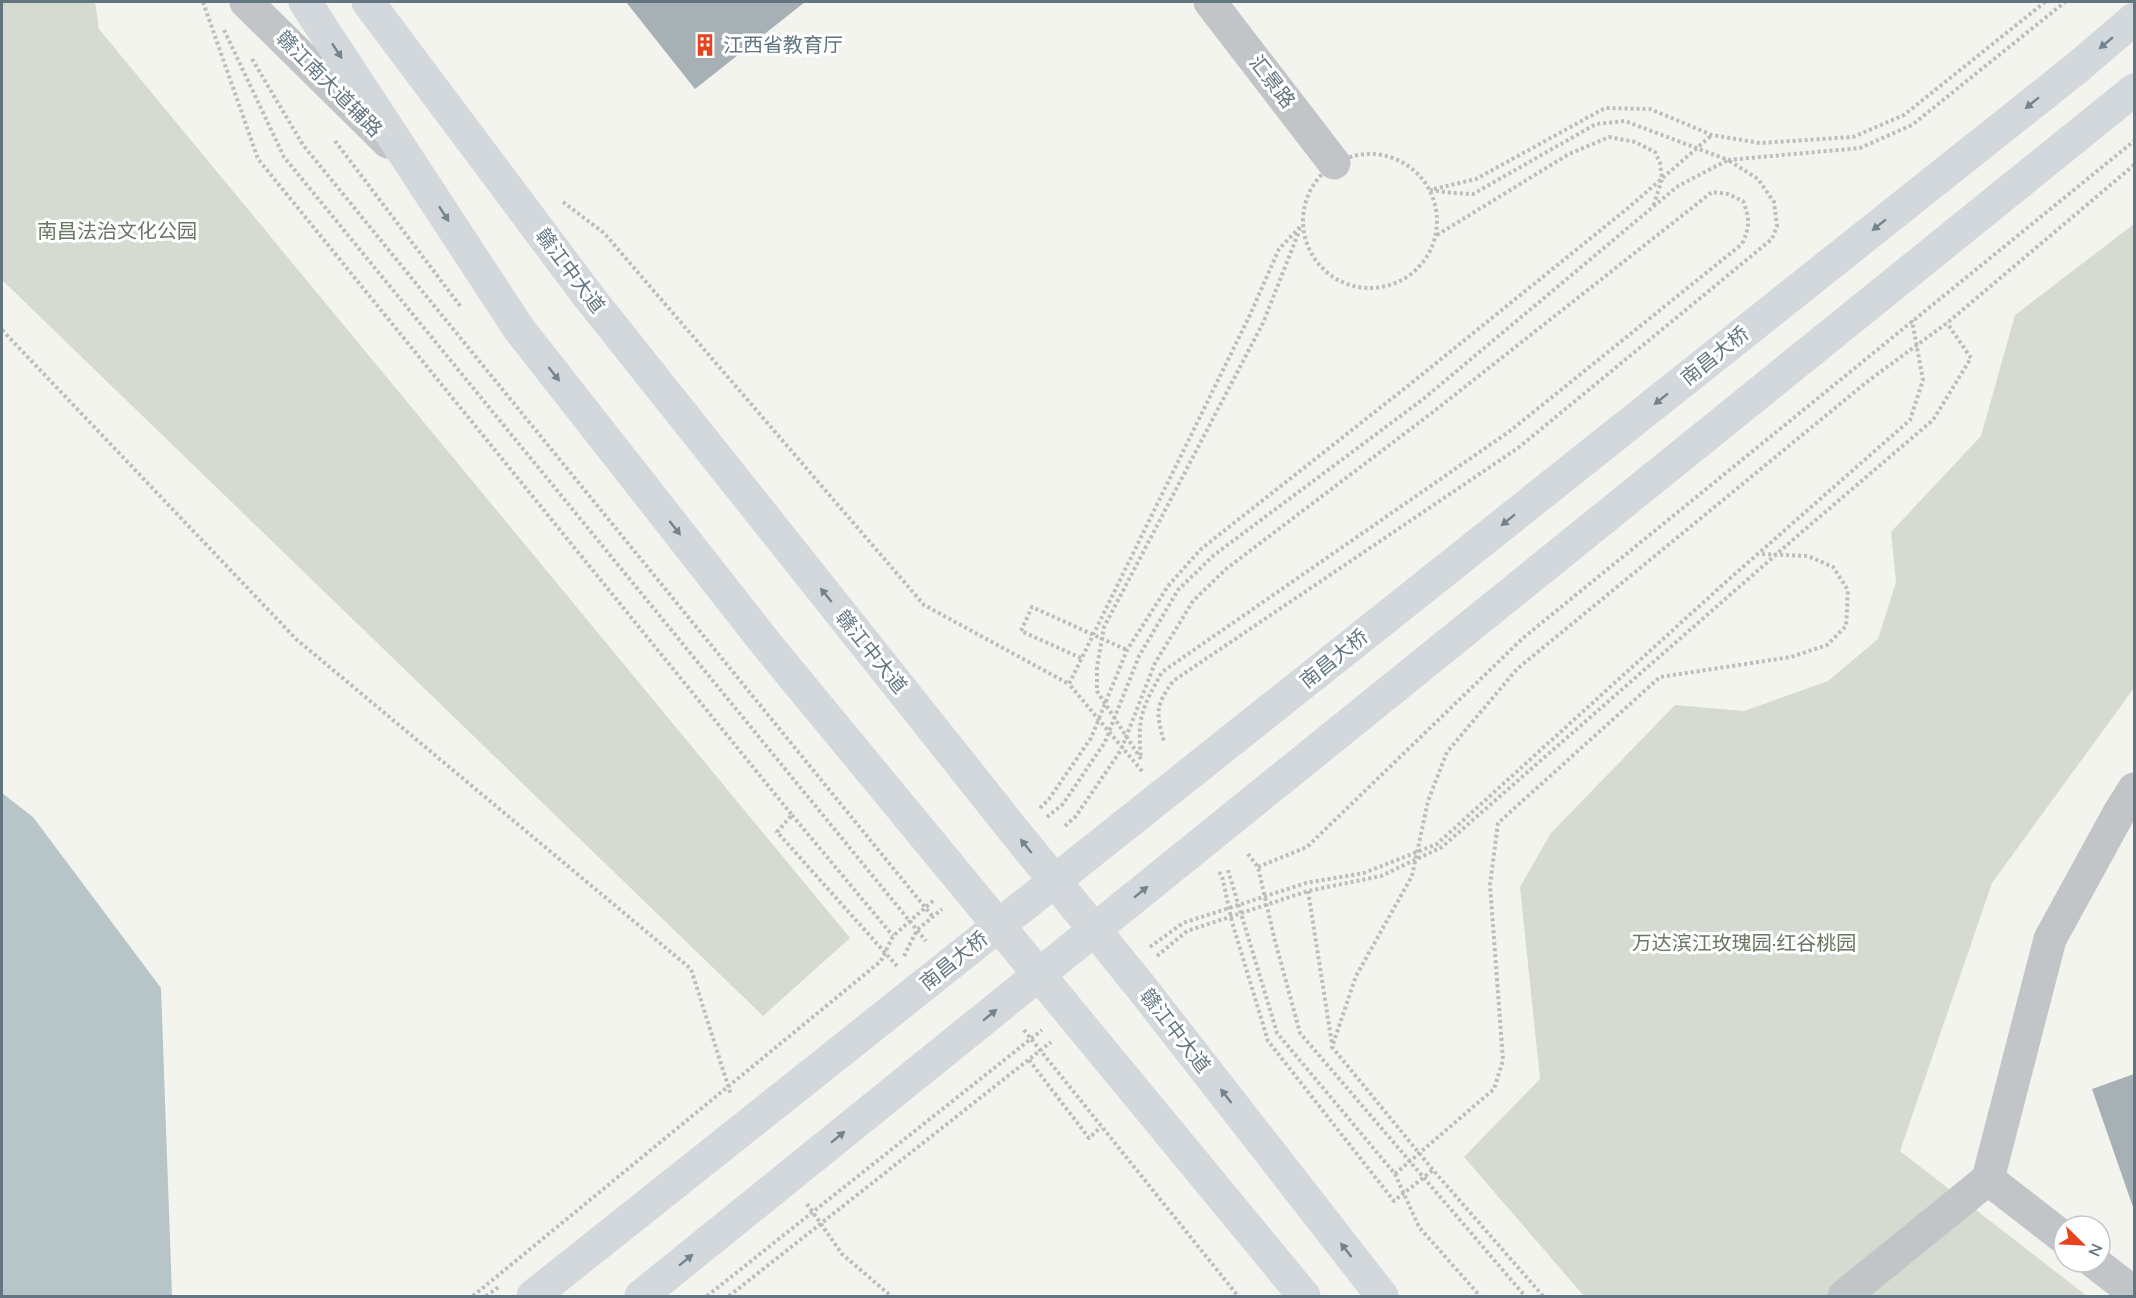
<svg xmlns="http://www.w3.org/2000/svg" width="2136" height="1298" font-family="'Nunito Sans','Noto Sans SC',sans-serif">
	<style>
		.green { fill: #d5dbd0 }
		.water { fill: #b8c5c8 }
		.building { fill: #a7b0b4 }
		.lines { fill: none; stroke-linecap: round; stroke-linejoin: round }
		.path { stroke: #bbbdbf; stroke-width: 4; stroke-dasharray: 3 3; stroke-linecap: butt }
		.minor { stroke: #c1c5c8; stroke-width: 33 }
		.tertiary { stroke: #c1c5c8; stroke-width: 33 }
		.secondary { stroke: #d3d8dc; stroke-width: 33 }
		.trunk { stroke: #d3d8dc; stroke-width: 33 }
		.oneway { fill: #73848f }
		.labels { text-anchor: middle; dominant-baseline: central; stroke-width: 6; stroke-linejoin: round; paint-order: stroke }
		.poi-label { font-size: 20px; fill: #627581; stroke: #fff; text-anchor: start }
		.street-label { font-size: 20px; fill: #627581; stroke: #fff }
		.park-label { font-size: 20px; fill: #677861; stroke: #fff }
	</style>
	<rect width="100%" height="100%" fill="#f4f4ef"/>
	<!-- green -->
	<path class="green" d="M 2,2 L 95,2 L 99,29 L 850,938 L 763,1016 L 2,280 Z
		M 2134,224 L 2134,688 L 1992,883 L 1900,1151 L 2087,1296 L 1584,1296 L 1464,1157 L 1540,1079 L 1520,887 L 1551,833 L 1675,705 L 1744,711 L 1828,681 L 1878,639 L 1896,582 L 1891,532 L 1981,436 L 2015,315 Z"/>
	<!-- water -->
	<path class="water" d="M 2,793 L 33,817 L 161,988 L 172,1296 L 2,1296 Z"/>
	<!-- building -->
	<path class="building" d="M 626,2 L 805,2 L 695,89 Z
		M 2134,1074 L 2134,1210 L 2092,1089 Z"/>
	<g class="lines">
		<!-- path -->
		<path class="path" d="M 203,2 L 258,159 L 792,815 L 777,832 L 897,966
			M 224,30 L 284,157 L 926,941
			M 252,59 L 303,145 L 933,917
			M 335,141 L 461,307
			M1303 221a67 67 0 1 1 134 0a67 67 0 1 1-134 0Z
			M 1434,189 L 1476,179 L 1605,108 L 1650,109 L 1712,135 L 1760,143 L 1853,137 L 1904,115 L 2045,2
			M 1430,190 L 1453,193 L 1473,194 L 1596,124 L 1625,121 L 1728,160 L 1860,148 L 1912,125 L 2065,2
			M 563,202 L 604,233 L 924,605 L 1069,684
			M 1437,235 L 1569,154 L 1609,137 L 1635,142 L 1655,152 L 1660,163 L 1662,179 L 1653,207
			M 2,330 L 296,639 L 691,969 L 731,1095
			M 1081,658 L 1021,631 L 1032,607 L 1127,650
			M 1141,759 L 1097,691 L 1097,667 L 1104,627 L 1263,323 L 1300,229
			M 1142,771 L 1069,684 L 1249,317 L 1279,249 L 1301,226
			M 1040,808 L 1049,799 L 1091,738 L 1127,650 L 1168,586 L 1201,549 L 1409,385 L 1628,208 L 1712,135
			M 792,815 L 893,936
			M 1047,817 L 1063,804 L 1105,742 L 1139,656 L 1178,590 L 1214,555 L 1422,400 L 1678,186 L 1728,160 L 1758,179 L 1774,202 L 1777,226 L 1772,239 L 1518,448 L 1173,681 C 1155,707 1156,712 1164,742
			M 1065,826 L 1076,816 L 1121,750 L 1155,663 L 1193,601 L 1226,569 L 1433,412 L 1712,192 L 1728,194 L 1743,201 C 1750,219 1750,227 1742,244 L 1510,431 L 1162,672 C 1142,709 1137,716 1141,759
			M 1248,854 L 1258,867 L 1274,937 L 1300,1033 L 1525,1296
			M 1258,867 L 1307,847 L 1523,638 L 2134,141
			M 1228,870 L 1277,1033 L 1395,1174 L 1419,1227 L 1480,1296
			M 1219,872 L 1222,876 L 1232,922 L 1268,1041 L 1394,1201 L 1433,1170
			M 1308,891 L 1332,1044
			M 1150,947 L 1183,923 L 1306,883 L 1364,873 L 1437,844 L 1727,581 L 1910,420 L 1923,380 L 1912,320
			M 904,956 L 917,930 L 942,909
			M 1157,956 L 1187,931 L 1308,891 L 1381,876 L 1442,847 L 1803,531 L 1933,420 L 1971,358 L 1947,323
			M 1024,1030 L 1238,1296
			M 1029,1060 L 1089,1138 L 1101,1127
			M 1395,1174 L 1494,1089 L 1503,1060 L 1490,885 L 1498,823 L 1660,677 L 1791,657 L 1827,645 L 1846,626 L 1848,590 L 1833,567 L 1808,556 L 1761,554
			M 807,1204 L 842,1254 L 891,1296
			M 473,1296 L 881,961 L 893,936 L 935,899
			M 486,1296 L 500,1286
			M 707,1296 L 1042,1030
			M 729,1296 L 1051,1042
			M 1543,1296 L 1433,1170 L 1332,1047 L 1356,976 L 1412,876 L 1428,801 L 1447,752 L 1517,669 L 1868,381 L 1947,323 L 2134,165"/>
		<!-- minor -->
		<path class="minor" d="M 1210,2 L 1334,163
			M 1988,1179 L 2064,1238
			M 2094,1262 L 2134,1293
			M 1844,1296 L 1988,1179 L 2050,939 L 2119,813 L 2134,789"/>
		<!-- tertiary -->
		<path class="tertiary" d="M 246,2 L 388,142"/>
		<!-- secondary -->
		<path class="secondary" d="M 305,2 L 519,329 L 768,646 L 1304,1296
			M 368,2 L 589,297 L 1015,832 L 1141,987 L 1382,1296"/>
		<!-- trunk -->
		<path class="trunk" d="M 533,1296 L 2078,67 L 2134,19
			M 641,1296 L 2134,90"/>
	</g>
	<!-- one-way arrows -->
	<defs><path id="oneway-solid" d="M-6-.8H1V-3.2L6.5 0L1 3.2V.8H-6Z" transform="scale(1.5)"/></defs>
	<g class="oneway">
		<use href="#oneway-solid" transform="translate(2106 43) rotate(140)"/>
		<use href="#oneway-solid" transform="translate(337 51) rotate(57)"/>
		<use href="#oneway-solid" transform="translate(2032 103) rotate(141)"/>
		<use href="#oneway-solid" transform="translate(444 214) rotate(57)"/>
		<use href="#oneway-solid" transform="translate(1879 225) rotate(141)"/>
		<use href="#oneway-solid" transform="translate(554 374) rotate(52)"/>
		<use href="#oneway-solid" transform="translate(1661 399) rotate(141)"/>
		<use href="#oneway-solid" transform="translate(1508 520) rotate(141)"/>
		<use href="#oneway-solid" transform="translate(675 528) rotate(52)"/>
		<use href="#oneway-solid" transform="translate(826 595) rotate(-129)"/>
		<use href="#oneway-solid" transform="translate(1026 846) rotate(-129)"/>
		<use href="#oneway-solid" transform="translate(1141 892) rotate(-39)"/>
		<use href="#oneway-solid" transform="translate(990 1015) rotate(-39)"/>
		<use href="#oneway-solid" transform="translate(1226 1096) rotate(-128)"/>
		<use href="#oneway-solid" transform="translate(838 1137) rotate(-39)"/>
		<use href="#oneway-solid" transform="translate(1346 1250) rotate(-128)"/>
		<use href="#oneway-solid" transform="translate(686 1260) rotate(-39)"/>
	</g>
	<!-- icons -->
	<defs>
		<g id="building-bare" transform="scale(1.8)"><path d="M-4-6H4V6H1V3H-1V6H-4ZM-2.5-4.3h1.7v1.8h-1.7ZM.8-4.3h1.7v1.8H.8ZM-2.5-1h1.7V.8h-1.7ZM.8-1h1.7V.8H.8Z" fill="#e5421e" stroke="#fff" stroke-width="2.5" paint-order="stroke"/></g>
	</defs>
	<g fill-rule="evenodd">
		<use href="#building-bare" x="705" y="45"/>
	</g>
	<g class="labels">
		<!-- poi labels -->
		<g class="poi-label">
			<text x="723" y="45">江西省教育厅</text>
		</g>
		<!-- street labels -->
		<g class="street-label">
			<text transform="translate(1272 82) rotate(52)">汇景路</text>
			<text transform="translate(329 84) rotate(45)">赣江南大道辅路</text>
			<text transform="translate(570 271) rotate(53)">赣江中大道</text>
			<text transform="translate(1715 356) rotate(-39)">南昌大桥</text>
			<text transform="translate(871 652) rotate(51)">赣江中大道</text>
			<text transform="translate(1334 659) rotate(-39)">南昌大桥</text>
			<text transform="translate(954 961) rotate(-39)">南昌大桥</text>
			<text transform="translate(1175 1031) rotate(52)">赣江中大道</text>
		</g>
		<!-- park labels -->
		<g class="park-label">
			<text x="117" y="231">南昌法治文化公园</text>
			<text x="1744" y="943">万达滨江玫瑰园·红谷桃园</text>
		</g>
	</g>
	<!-- border -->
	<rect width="2136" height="1298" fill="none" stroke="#627581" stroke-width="6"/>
	<!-- north arrow -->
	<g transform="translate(2082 1244) rotate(114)"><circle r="28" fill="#ffffff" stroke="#c0c8cd" stroke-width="1.5"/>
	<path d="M0-4.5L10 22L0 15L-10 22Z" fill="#e5421e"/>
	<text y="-9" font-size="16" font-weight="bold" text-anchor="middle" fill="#627581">N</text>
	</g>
</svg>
